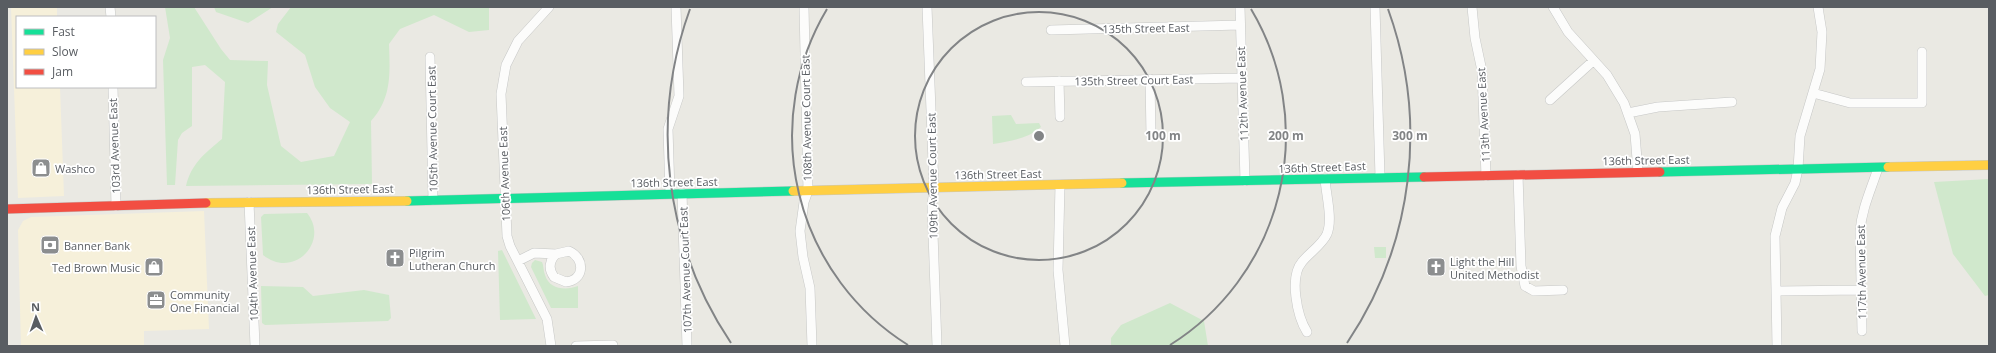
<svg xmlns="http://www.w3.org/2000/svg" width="1996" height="353" font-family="'Open Sans',sans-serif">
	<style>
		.commercial { fill: #f6f0da }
		.green { fill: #d0e8cc }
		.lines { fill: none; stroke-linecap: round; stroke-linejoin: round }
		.street-casing { stroke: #c6c7c6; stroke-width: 10 }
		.fast-casing { stroke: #c6c7c5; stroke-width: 10 }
		.slow-casing { stroke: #c6c7c5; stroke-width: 10 }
		.jam-casing { stroke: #c6c7c5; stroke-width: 10 }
		.street { stroke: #fcfcfb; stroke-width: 9 }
		.fast { stroke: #16e098; stroke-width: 9 }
		.slow { stroke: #ffcf43; stroke-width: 9 }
		.jam { stroke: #f24e42; stroke-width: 9 }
		.ring { fill: none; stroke: #828486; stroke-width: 2 }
		.labels { text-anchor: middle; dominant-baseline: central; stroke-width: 3.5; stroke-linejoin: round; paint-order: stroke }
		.street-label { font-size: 11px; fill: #595d62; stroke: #fff }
		.poi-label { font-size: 11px; fill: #595d62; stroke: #fff; text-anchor: start }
		.centre { fill: #828486; stroke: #fff; stroke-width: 2 }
		.ring-label { font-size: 12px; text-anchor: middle; font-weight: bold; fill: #828486; stroke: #fff; stroke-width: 3.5; stroke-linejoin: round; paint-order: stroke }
	</style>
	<rect width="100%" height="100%" fill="#eae9e3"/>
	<!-- commercial -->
	<path class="commercial" d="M 11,7 L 57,7 L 57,17 L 17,17 L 17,87 L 60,87 L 64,196 L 18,198 Z
		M 204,211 L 209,329 L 144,331 L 144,346 L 21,346 L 18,230 L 23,221 L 31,217 Z"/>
	<!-- green -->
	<path class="green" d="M 165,7 L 194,7 L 221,49 L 230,60 L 268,61 L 267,85 L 281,146 L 301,162 L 334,156 L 350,122 L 330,108 L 315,87 L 305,55 L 276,32 L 278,24 L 291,7 L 489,7 L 489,30 L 469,32 L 434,15 L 400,29 L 389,44 C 390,73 392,98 371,121 L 372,184 L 186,186 C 191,164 205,153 222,139 L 225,82 L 205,65 L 192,67 L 192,126 L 182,133 L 178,140 L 175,185 L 167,185 L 163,60 L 170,38 Z
		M 214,7 L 273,7 L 248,23 L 216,12 Z
		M 1011,115 L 1016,124 L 1039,123 L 1041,127 C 1027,139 1011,141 993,144 L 992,116 Z
		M 1989,179 L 1989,295 L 1985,296 L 1953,254 L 1934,182 Z
		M 307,213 C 330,241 294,280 263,255 L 261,217 L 264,214 Z
		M 1374,247 L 1386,247 L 1386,258 L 1375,258 Z
		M 502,250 L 536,319 L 500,320 L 498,251 Z
		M 535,260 L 542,262 C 544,266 543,270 545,275 C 549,289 565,291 578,286 L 578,308 L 551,308 L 531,267 L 532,263 Z
		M 261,286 L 303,287 L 313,296 L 364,290 L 389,295 L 391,318 L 388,321 L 265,325 L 262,323 Z
		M 1170,303 L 1204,321 L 1208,346 L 1111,346 L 1111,338 L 1121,325 Z"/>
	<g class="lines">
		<!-- street casing -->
		<g class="street-casing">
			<path id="street" d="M 110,7 L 111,17
				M 549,7 L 518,41 L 506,65 L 501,94 L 507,236 L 510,246 L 547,319 L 551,346
				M 804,7 L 808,191 L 804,202 L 800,231 L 803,257 L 810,288 L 812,346
				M 927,7 L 934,188 L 932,205 L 937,346
				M 1240,7 L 1245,181
				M 1375,7 L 1380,177
				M 1472,7 L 1475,38 L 1482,71 L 1486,176
				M 1553,7 L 1568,32 L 1607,75 L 1624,103 L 1635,134 L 1638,172
				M 1051,30 L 1240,25
				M 430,57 L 433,200
				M 1150,79 L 1151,136
				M 1059,81 L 1060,117
				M 1026,82 L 1242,78
				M 113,87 L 116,206
				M 1813,93 L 1850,103 L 1922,103 L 1922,52
				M 1550,100 L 1593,61
				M 1628,113 L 1658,107 L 1732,102
				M 1518,175 L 1521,266 L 1525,286 L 1534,291 L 1563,290
				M 1060,185 L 1058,270 L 1065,346
				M 670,193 L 668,129 L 679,96 L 676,7
				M 682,193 L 687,346
				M 249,202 L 255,346
				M 518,261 L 534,253 L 556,254 C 549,261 548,269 554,277 L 566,282 C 585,280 585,258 569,251 L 556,254
				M 1776,291 L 1861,290
				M 1862,331 L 1860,231 C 1862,208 1871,190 1878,168
				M 1307,332 C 1297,316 1289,277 1302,262 C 1309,253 1322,245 1327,234 C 1333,219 1326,195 1325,179
				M 576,346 L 613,345
				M 1777,346 L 1775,236 L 1782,208 L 1795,183 L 1798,169 L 1800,136 L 1820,69 L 1822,32 L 1818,7"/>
		</g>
		<!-- fast casing -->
		<g class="fast-casing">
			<path id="fast" d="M 1660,172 L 1888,167
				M 1122,183 L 1424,177
				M 407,201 L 793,191"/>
		</g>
		<!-- slow casing -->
		<g class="slow-casing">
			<path id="slow" d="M 1888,167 L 1989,165
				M 793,191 L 1122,183
				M 206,203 L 407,201"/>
		</g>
		<!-- jam casing -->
		<g class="jam-casing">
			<path id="jam" d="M 1424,177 L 1660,172
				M 7,209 L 206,203"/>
		</g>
		<!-- street -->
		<use href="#street" class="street"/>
		<!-- fast -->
		<use href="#fast" class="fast"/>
		<!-- slow -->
		<use href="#slow" class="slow"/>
		<!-- jam -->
		<use href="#jam" class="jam"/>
	</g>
	<!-- distance rings -->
	<g class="ring">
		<circle cx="1039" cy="136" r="124"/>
		<path d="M908 345A247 247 0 0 1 827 9M1251 9A247 247 0 0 1 1170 345"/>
		<path d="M731 343A371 371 0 0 1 690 9M1388 9A371 371 0 0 1 1347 343"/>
	</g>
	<!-- icons -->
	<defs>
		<g id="shop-square" transform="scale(1)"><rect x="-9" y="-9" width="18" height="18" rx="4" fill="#8c8e8f" stroke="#fff"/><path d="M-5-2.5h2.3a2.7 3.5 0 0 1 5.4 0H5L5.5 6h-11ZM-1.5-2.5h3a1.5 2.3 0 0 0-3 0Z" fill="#fff"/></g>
		<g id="bank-square" transform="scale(1)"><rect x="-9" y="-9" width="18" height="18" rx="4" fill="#8c8e8f" stroke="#fff"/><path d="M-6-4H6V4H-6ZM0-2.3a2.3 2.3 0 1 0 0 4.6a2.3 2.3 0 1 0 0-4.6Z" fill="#fff"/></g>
		<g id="church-square" transform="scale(1)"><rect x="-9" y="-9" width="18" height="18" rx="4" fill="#8c8e8f" stroke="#fff"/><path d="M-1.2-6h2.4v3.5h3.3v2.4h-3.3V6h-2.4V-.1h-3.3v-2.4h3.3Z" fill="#fff"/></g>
		<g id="office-square" transform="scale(1)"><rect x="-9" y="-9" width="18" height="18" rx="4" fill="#8c8e8f" stroke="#fff"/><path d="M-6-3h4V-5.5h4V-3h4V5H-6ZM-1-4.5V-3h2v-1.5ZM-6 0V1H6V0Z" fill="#fff"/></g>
	</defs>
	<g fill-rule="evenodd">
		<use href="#shop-square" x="41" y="168"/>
		<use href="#bank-square" x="50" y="245"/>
		<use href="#church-square" x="395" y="258"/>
		<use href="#shop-square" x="154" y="267"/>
		<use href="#church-square" x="1436" y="267"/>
		<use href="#office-square" x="156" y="300"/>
	</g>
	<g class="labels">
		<!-- street labels -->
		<g class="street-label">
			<text transform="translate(1146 28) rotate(-1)">135th Street East</text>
			<text transform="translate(1134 80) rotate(-1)">135th Street Court East</text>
			<text transform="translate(1242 94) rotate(-92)">112th Avenue East</text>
			<text transform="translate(1483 115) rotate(-93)">113th Avenue East</text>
			<text transform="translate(806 118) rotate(-91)">108th Avenue Court East</text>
			<text transform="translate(432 129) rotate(-91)">105th Avenue Court East</text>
			<text transform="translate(114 146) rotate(-92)">103rd Avenue East</text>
			<text transform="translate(1646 160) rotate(-1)">136th Street East</text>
			<text transform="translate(1322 167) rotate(-2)">136th Street East</text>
			<text transform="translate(504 174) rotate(-92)">106th Avenue East</text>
			<text transform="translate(998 174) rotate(-1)">136th Street East</text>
			<text transform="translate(932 176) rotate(-91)">109th Avenue Court East</text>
			<text transform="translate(674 182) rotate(-1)">136th Street East</text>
			<text transform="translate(350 189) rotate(-1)">136th Street East</text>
			<text transform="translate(685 270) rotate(-92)">107th Avenue Court East</text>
			<text transform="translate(1861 272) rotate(-91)">117th Avenue East</text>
			<text transform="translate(252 274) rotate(-92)">104th Avenue East</text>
		</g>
		<!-- poi labels -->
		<g class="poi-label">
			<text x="55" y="168">Washco</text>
			<text x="64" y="245">Banner Bank</text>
			<text x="409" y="252">Pilgrim<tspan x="409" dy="13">Lutheran Church</tspan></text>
			<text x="1450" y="261">Light the Hill<tspan x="1450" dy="13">United Methodist</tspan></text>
			<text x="140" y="267" text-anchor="end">Ted Brown Music</text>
			<text x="170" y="294">Community<tspan x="170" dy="13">One Financial</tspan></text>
		</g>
	</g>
	<circle cx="1039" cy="136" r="6" class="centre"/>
	<g class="ring-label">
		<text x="1163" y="140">100 m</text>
		<text x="1286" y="140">200 m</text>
		<text x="1410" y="140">300 m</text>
	</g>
	<!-- border -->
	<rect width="1996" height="353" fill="none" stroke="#595d62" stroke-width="16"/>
	<!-- legend -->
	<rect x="16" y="16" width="140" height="72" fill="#ffffff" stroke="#bdbec0"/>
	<rect x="24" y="29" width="20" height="6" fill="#16e098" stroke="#bdbec0"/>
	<text x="52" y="36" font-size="12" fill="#595d62">Fast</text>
	<rect x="24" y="49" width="20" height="6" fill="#ffcf43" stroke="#bdbec0"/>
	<text x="52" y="56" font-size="12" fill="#595d62">Slow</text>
	<rect x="24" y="69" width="20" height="6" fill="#f24e42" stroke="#bdbec0"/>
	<text x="52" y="76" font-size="12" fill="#595d62">Jam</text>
	<!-- north arrow -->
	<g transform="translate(36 317) rotate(358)" stroke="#ffffff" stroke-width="3" paint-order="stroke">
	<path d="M0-3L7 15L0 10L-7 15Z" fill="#595d62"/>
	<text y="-6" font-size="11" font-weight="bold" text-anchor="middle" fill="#595d62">N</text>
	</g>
</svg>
